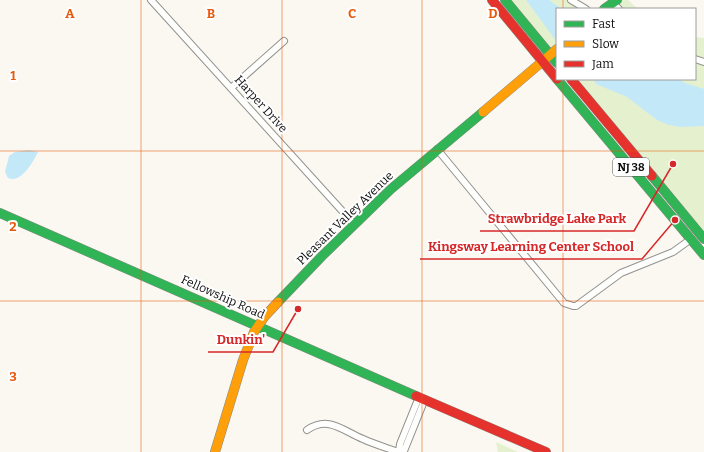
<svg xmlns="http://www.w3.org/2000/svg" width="704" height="452" font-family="Bitter,serif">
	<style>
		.green { fill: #e5f1ce }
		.water { fill: #c3e8f7 }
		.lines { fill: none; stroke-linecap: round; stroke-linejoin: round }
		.street-casing { stroke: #93928f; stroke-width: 8 }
		.fast-casing { stroke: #8a8985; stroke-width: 10 }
		.slow-casing { stroke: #8a8985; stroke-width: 10 }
		.jam-casing { stroke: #8a8985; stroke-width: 10 }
		.street { stroke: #fefefd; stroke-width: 6 }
		.fast { stroke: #30b455; stroke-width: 9 }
		.slow { stroke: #ff9f0a; stroke-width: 9 }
		.jam { stroke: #e5322d; stroke-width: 9 }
		.grid { fill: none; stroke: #e8590c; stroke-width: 1; stroke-opacity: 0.55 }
		.labels { text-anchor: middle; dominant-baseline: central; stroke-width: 4; stroke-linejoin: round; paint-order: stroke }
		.shield { fill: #fff; stroke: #555; stroke-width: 1 }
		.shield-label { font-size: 11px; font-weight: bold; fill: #0c0c0c }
		.street-label { font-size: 12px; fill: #0c0c0c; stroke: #fff }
		.grid-label { font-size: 13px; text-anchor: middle; font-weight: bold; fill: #e8590c; stroke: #fff; stroke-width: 4; stroke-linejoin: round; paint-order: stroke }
		.leader { fill: none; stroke: #d62828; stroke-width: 1.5 }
		.callout-dot { fill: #d62828; stroke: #fff; stroke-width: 1.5 }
		.callout-label { font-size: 13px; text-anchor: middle; font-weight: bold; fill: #d62828; stroke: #fff; stroke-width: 4; stroke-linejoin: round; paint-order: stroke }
	</style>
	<rect width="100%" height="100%" fill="#faf8f0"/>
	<!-- green -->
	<path class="green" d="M 505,0 L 574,0 L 587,9 L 557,9 L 557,63 Z
		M 616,0 L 628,0 L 638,9 L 604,9 Z
		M 695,37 L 704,38 L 704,239 L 571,79 L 695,79 Z
		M 496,442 L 518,452 L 498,452 Z"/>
	<!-- water -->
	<path class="water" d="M 526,0 L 549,0 L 562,9 L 557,9 L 557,42 Z
		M 593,79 L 678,79 L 685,83 L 704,89 L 704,126 L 680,127 L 669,125 L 657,120 L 627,97 L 596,84 Z
		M 29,150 L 38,152 C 33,162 21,184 8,178 L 5,172 L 9,156 L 15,152 Z"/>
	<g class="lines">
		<!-- street casing -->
		<g class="street-casing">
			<path id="street" d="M 151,0 L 354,224
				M 571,0 L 586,9
				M 613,3 L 619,9
				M 695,59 L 704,62
				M 231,88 L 284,41
				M 437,149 L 564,303 L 573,306 L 576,306 L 621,273 L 673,252 L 691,239
				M 307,430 C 329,415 343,431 363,439 C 374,444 387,448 398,452
				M 399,452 L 400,444 L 419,397
				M 400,452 L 404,451 L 425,399"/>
		</g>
		<!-- fast casing -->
		<g class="fast-casing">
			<path id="fast" d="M 505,0 L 557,63
				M 604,9 L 617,0
				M 557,79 L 704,255
				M 652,176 L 704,239
				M 0,213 L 416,396
				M 278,302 L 322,256 L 391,189 L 483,112"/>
		</g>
		<!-- slow casing -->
		<g class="slow-casing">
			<path id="slow" d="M 483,112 L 557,49
				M 215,452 L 243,360 L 254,332 L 265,316 L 278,302"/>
		</g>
		<!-- jam casing -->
		<g class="jam-casing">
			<path id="jam" d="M 492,0 L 557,79
				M 571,79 L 652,176
				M 416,396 L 546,452"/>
		</g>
		<!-- street -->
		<use href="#street" class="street"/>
		<!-- fast -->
		<use href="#fast" class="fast"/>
		<!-- slow -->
		<use href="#slow" class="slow"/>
		<!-- jam -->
		<use href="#jam" class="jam"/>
	</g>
	<!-- grid -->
	<path class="grid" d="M 141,0 L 141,452M 282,0 L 282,452M 422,0 L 422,452M 563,0 L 563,9M 563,79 L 563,452M 0,151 L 704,151M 0,301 L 704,301"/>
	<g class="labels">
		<!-- shield labels -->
		<rect class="shield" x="613" y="158" width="36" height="18" rx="3"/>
		<g class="shield-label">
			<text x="631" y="167">NJ 38</text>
		</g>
		<!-- street labels -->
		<g class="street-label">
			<text transform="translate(261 104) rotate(48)">Harper Drive</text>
			<text transform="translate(345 218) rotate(-44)">Pleasant Valley Avenue</text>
			<text transform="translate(223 297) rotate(24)">Fellowship Road</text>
		</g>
	</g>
	<g class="grid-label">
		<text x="70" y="18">A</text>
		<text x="211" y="18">B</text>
		<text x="352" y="18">C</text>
		<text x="493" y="18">D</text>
		<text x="13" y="80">1</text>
		<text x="13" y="231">2</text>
		<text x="13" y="381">3</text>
	</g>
	<!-- callouts -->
	<path class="leader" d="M673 164L634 231H480M675 220L642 259H420M298 309L273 352H208"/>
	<g class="callout-dot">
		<circle cx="673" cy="164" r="4"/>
		<circle cx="675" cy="220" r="4"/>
		<circle cx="298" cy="309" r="4"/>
	</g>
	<g class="callout-label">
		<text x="557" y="223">Strawbridge Lake Park</text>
		<text x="531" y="251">Kingsway Learning Center School</text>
		<text x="241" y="344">Dunkin'</text>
	</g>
	<!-- legend -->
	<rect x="556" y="8" width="140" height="72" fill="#ffffff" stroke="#9e9e9e"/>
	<rect x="564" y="21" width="20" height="6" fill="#30b455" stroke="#9e9e9e"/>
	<text x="592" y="28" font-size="12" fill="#0c0c0c">Fast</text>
	<rect x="564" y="41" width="20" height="6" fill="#ff9f0a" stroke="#9e9e9e"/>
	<text x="592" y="48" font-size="12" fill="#0c0c0c">Slow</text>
	<rect x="564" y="61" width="20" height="6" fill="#e5322d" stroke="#9e9e9e"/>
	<text x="592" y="68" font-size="12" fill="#0c0c0c">Jam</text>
</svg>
